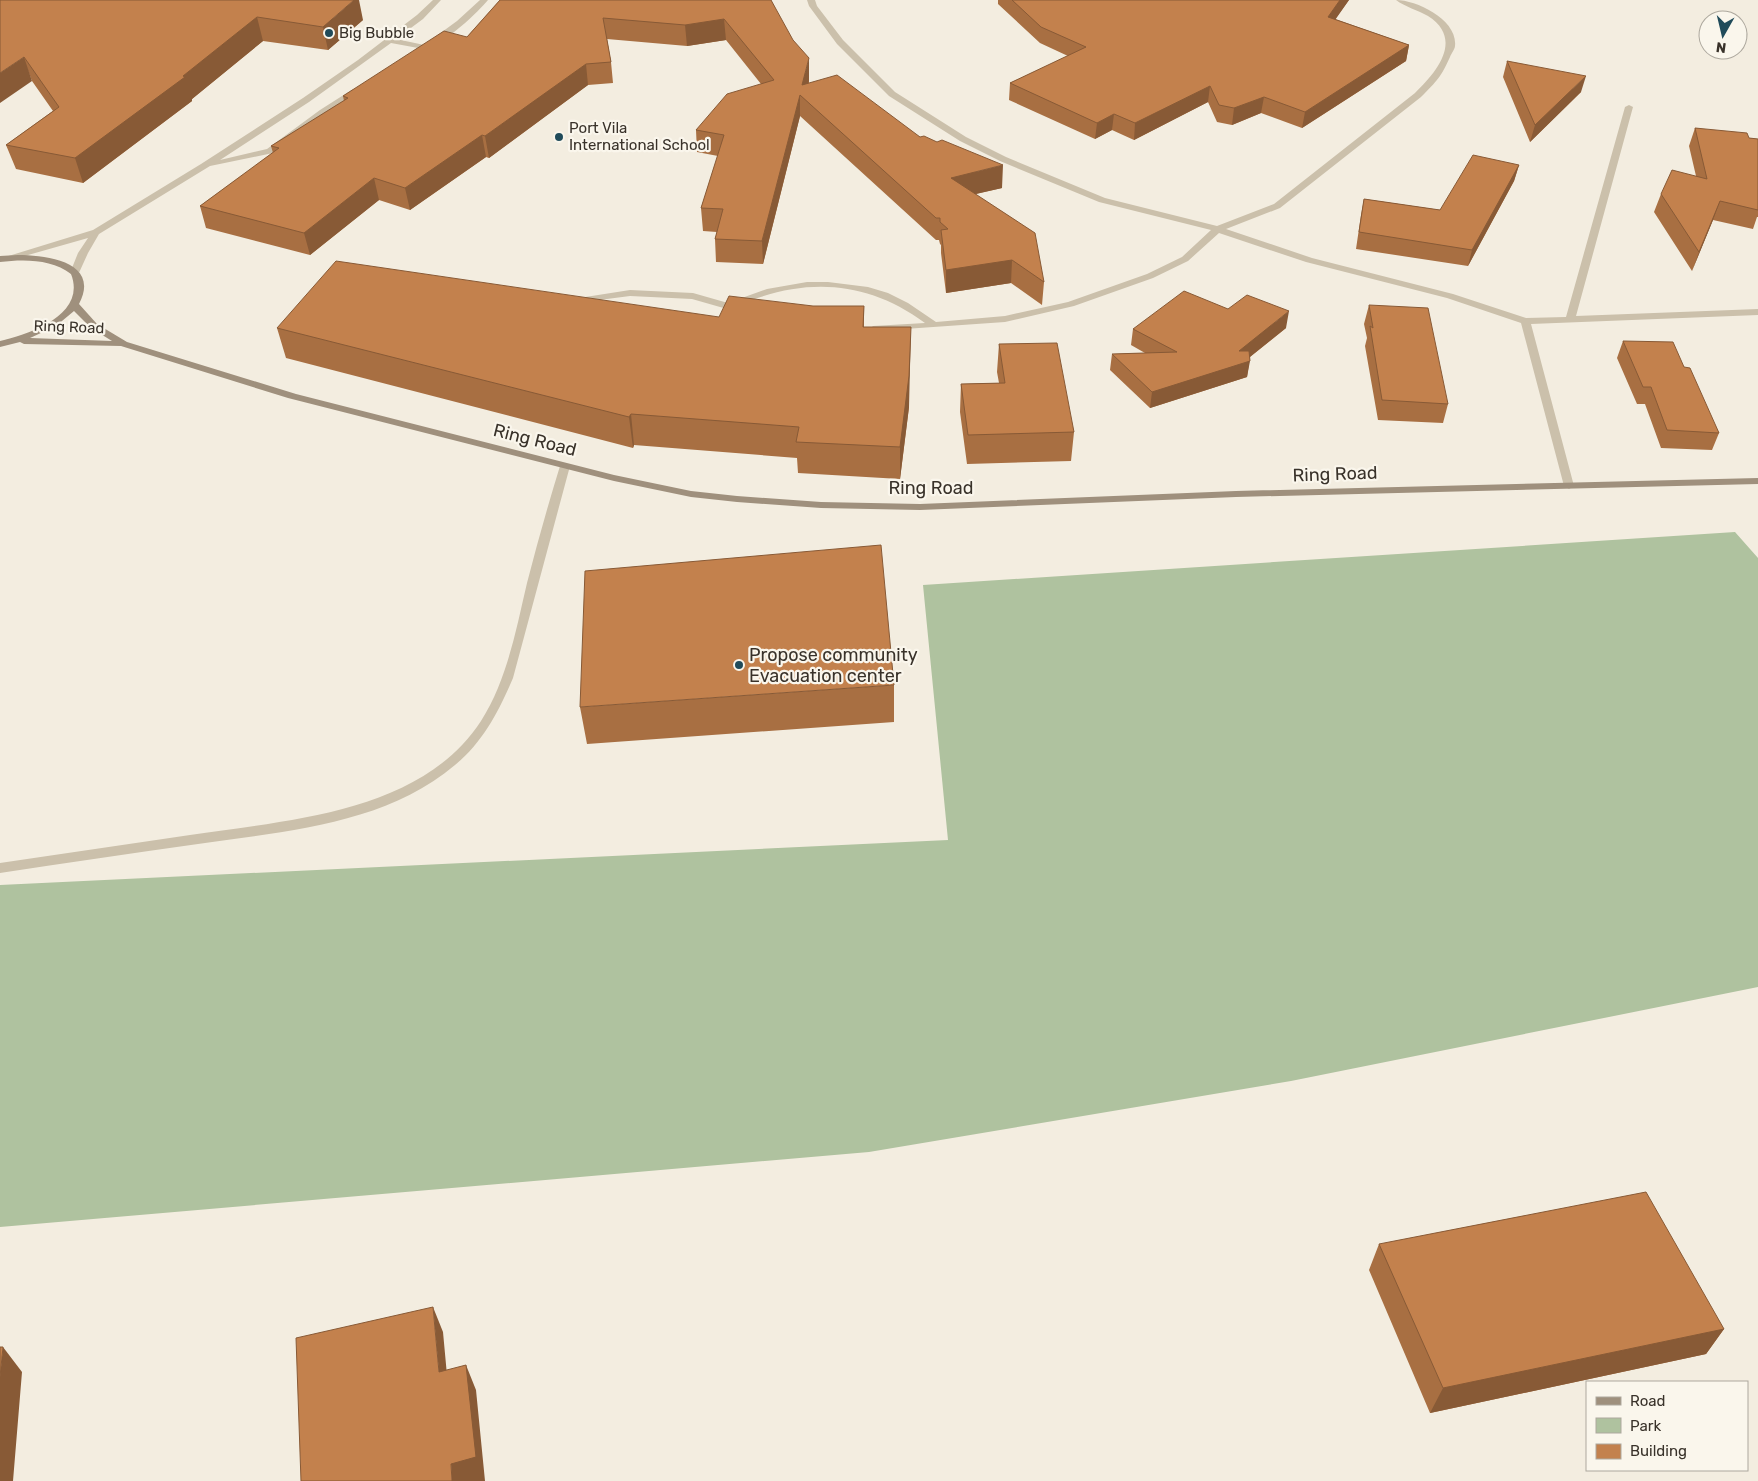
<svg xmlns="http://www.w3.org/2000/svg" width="1758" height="1481" font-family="Rubik,sans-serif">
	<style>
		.green { fill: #afc29f }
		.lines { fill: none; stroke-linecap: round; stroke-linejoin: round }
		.minor { fill: #cbc0ab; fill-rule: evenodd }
		.secondary { fill: #9f907d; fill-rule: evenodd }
		.wall { fill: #a86f42 }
		.shaded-wall { fill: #885a36 }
		.building { fill: #c3814d; stroke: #885a36 }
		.poi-dot { fill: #204b5a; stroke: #faf6ec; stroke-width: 2 }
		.labels { text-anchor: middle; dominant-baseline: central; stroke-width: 4.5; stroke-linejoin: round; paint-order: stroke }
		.far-poi-label { font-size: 15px; fill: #39322a; stroke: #faf6ec; text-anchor: start }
		.far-street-label { font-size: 15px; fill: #39322a; stroke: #faf6ec }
		.street-label { font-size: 18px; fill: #39322a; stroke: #faf6ec }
		.poi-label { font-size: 18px; fill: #39322a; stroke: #faf6ec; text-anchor: start }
	</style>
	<rect width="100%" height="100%" fill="#f3ede0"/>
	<!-- green -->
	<path class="green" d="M 1735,532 L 1758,558 L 1758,987 L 1291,1081 L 869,1152 L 0,1227 L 0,885 L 948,840 L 923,585 Z"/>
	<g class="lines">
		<!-- minor -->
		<path class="minor" d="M 433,0 L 441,0 L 423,19 L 396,39 L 429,46 L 429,50 L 391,43 L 309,102 L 220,160 L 267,149 L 320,110 L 353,89 L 359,89 L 359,93 L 326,114 L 273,153 L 210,166 L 99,234 L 88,253 L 78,275 L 72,275 L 70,273 L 78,253 L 88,238 L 7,261 L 2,258 L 93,230 L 201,164 L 303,98 L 358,60 L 417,15 Z
			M 480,0 L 488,0 C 479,11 444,45 431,44 L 431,40 L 457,21 Z
			M 807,0 L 815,0 L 817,6 L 843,40 L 895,92 L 966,137 L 1006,157 L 1105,198 L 1217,226 L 1274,204 L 1415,93 C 1437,72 1464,39 1428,16 C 1418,10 1405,7 1396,0 C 1417,0 1458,20 1455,46 C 1455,49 1451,54 1450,57 C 1441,77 1437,81 1421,97 L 1280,208 L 1226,229 L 1312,258 L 1453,294 L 1526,318 L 1566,317 L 1625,107 L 1629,105 L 1633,107 L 1576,316 L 1758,309 L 1758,315 L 1531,324 L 1574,486 L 1569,489 L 1564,486 L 1521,323 L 1447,298 L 1306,262 L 1219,233 L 1188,261 L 1153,278 L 1074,306 L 1005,322 L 876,331 L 871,328 L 873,326 L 925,323 C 865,279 802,277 735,307 L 743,315 L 738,318 L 727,309 L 692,299 L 630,296 L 576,303 L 576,299 L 579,298 L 630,290 L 693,293 L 728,303 L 767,289 L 807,282 L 828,282 L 868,287 L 888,293 L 908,303 L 936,322 L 1005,316 L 1068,302 L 1147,274 L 1182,257 L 1211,230 L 1099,202 L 1000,161 L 960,141 L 889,96 L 837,44 L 809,6 Z
			M 565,463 L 570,466 L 513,678 C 499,711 483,742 455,765 C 384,825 285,831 198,844 C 132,853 66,863 0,873 L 0,863 C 63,854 127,844 190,835 C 289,820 421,813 481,721 C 507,680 516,630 527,583 C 537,544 548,505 560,466 Z"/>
		<!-- secondary -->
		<path class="secondary" d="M 18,255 C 47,255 101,262 79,304 L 97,324 L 127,342 L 296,394 L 614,475 L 691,491 L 737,496 L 821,502 L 920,504 L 1236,491 L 1758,478 L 1758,484 L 1236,497 L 920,510 L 821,508 L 737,502 L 691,497 L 614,481 L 288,398 L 121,346 L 24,344 L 20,342 L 0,347 L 0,341 C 30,334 87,315 71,274 C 52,259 24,259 0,262 L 0,256 ZM 74,311 L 91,328 L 112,341 L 30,338 L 56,326 Z"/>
	</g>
	<!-- wall -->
	<path class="wall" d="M 0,0 L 363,20 L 328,50 L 263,41 L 192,99 L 192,101 L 83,183 L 16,169 L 6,145 L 53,111 L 32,81 Z
		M 500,0 L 771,0 L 809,80 L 809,84 L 920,137 L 1002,188 L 975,194 L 1044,282 L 1042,305 L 1011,283 L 946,293 L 941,253 L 941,245 L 940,244 L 939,240 L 936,240 L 800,116 L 763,264 L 716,262 L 715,239 L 717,232 L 703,231 L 701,208 L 718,156 L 697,152 L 696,130 L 761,84 L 726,40 L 687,46 L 607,39 L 611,62 L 613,83 L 588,85 L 489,158 L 486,157 L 410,210 L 379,200 L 310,255 L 206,228 L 200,206 L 273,153 L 271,146 L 344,101 L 343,96 L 467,37 Z
		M 998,0 L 1349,0 L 1335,19 L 1409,45 L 1406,61 L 1302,128 L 1261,113 L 1232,125 L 1217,122 L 1208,102 L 1134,140 L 1112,130 L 1095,139 L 1009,100 L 1010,83 L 1068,56 L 1040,43 L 998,4 Z
		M 1507,61 L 1581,92 L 1530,142 L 1503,77 Z
		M 1695,128 L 1749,138 L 1758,139 L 1758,217 L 1757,217 L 1753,229 L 1713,220 L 1692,271 L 1654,212 L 1661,194 L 1696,176 L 1689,146 Z
		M 1519,165 L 1514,181 L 1468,266 L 1356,249 L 1361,215 L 1364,199 L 1440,210 Z
		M 1369,305 L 1448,404 L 1443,423 L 1378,420 L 1365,346 L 1367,338 L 1364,324 Z
		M 813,306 L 864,306 L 864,327 L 909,407 L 900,479 L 798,473 L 797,458 L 634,445 L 633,448 L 286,358 L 277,328 L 719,317 Z
		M 1228,309 L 1286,328 L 1250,357 L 1247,377 L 1150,408 L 1110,370 L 1112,354 L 1145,353 L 1131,345 L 1133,329 Z
		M 1623,341 L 1684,367 L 1719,433 L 1712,450 L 1661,448 L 1645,404 L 1637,404 L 1617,358 Z
		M 999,344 L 1074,432 L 1071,461 L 967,464 L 960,412 L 961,384 L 999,383 L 997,372 Z
		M 894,685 L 894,722 L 587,744 L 580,707 Z
		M 1379,1244 L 1724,1329 L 1706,1354 L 1430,1413 L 1369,1270 Z"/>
	<!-- shaded-wall -->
	<path class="shaded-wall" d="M 354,0 L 359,0 L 363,20 L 328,50 L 323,27 Z
		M 1340,0 L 1349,0 L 1326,33 L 1328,17 Z
		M 257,17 L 263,41 L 192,99 L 192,101 L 83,183 L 75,158 L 183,76 Z
		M 724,19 L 726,40 L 687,46 L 685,25 Z
		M 1409,45 L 1406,61 L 1302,128 L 1305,112 Z
		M 24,57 L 32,81 L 0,103 L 0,73 Z
		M 809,58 L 809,80 L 805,99 L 802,85 Z
		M 586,64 L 588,85 L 489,158 L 485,136 Z
		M 1586,76 L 1581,92 L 1530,142 L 1535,125 Z
		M 1210,86 L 1208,102 L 1134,140 L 1135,123 Z
		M 800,95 L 800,116 L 763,264 L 762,241 Z
		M 1264,97 L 1261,113 L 1232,125 L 1234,108 Z
		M 1114,114 L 1112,130 L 1095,139 L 1097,123 Z
		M 482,135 L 486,157 L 410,210 L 405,188 Z
		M 1003,165 L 1002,188 L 950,200 L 951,178 Z
		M 1519,165 L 1514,181 L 1468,266 L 1472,250 Z
		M 374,178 L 379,200 L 310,255 L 304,233 Z
		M 1720,201 L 1713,220 L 1692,271 L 1699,252 Z
		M 1012,260 L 1011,283 L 946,293 L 946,270 Z
		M 1289,311 L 1286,328 L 1241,364 L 1250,361 L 1247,377 L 1150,408 L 1152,392 L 1239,351 Z
		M 911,327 L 909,407 L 900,479 L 900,447 Z
		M 631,414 L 634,445 L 633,448 L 629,417 Z
		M 433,1307 L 443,1332 L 449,1397 L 439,1372 Z
		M 1724,1329 L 1706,1354 L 1430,1413 L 1443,1388 Z
		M 3,1347 L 22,1372 L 13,1481 L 0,1481 L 0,1377 Z
		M 466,1365 L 476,1390 L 485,1481 L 452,1481 L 451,1464 Z"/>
	<!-- building -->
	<path class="building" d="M 0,0 L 354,0 L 323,27 L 257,17 L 183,76 L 185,77 L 75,158 L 6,145 L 59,107 L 24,57 L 0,73 Z
		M 500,0 L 771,0 L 793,40 L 809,58 L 802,85 L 837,75 L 920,137 L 924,136 L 937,142 L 942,140 L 1003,165 L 951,178 L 1035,233 L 1044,282 L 1012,260 L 946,270 L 941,230 L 948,229 L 940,222 L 940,218 L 936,218 L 800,95 L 762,241 L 715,239 L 723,209 L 701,208 L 724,135 L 696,130 L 727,94 L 774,80 L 724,19 L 685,25 L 603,18 L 611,62 L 586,64 L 485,136 L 482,135 L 405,188 L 374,178 L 304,233 L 200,206 L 279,148 L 271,146 L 348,98 L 343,96 L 444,31 L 467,37 Z
		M 1012,0 L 1340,0 L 1328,17 L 1409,45 L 1305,112 L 1264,97 L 1234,108 L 1219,105 L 1210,86 L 1135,123 L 1114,114 L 1097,123 L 1010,83 L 1086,47 L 1041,27 Z
		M 1507,61 L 1586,76 L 1535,125 Z
		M 1695,128 L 1747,133 L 1749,138 L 1758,139 L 1758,210 L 1720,201 L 1699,252 L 1661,194 L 1672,170 L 1707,179 Z
		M 1473,155 L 1519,165 L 1472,250 L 1359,232 L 1364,199 L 1440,210 Z
		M 336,261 L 719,317 L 729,296 L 813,306 L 864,306 L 863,327 L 911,327 L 909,376 L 900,447 L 796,442 L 799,427 L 631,414 L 629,417 L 277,328 Z
		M 1184,291 L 1228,309 L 1247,295 L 1289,311 L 1239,351 L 1249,351 L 1250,361 L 1152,392 L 1112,354 L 1177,352 L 1133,329 Z
		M 1369,305 L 1428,308 L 1448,404 L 1382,400 L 1370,326 L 1373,328 Z
		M 1623,341 L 1673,342 L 1684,367 L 1690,368 L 1719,433 L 1667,430 L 1651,387 L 1643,387 Z
		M 1057,343 L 1074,432 L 968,435 L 961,384 L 1005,383 L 999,344 Z
		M 881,545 L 894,685 L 580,707 L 585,571 Z
		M 1646,1192 L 1724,1329 L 1443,1388 L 1379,1244 Z
		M 433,1307 L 439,1372 L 466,1365 L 476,1457 L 451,1464 L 452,1481 L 301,1481 L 296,1338 Z
		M 0,1347 L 3,1347 L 0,1377 Z"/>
	<!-- markers -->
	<g class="poi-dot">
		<circle cx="329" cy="33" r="5"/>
		<circle cx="559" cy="137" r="5"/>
		<circle cx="739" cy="665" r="5"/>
	</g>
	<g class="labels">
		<!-- far-poi labels -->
		<g class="far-poi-label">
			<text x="339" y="33">Big Bubble</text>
			<text x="569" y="128">Port Vila<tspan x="569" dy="17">International School</tspan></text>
		</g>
		<!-- far-street labels -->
		<g class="far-street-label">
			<text transform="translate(69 327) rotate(2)">Ring Road</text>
		</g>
		<!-- street labels -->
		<g class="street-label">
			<text transform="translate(535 440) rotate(14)">Ring Road</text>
			<text transform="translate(1335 474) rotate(-2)">Ring Road</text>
			<text x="931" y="488">Ring Road</text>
		</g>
		<!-- poi labels -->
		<g class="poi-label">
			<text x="749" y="655">Propose community<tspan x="749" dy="21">Evacuation center</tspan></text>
		</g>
	</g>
	<!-- legend -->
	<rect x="1586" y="1381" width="162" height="90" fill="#faf6ec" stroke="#ada89e"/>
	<rect x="1596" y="1397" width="25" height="8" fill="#9f907d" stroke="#ada89e"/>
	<text x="1630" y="1406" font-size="15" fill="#39322a">Road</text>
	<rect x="1596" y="1418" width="25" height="15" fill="#afc29f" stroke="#ada89e"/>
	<text x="1630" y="1431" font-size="15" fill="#39322a">Park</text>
	<rect x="1596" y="1444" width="25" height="15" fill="#c3814d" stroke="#ada89e"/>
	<text x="1630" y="1456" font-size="15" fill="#39322a">Building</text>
	<!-- north arrow -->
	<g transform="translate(1723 35) rotate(188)"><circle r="24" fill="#faf6ec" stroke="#ada89e"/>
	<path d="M0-4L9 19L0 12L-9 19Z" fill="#204b5a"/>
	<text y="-8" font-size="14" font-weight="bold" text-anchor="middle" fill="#39322a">N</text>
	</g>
</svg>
